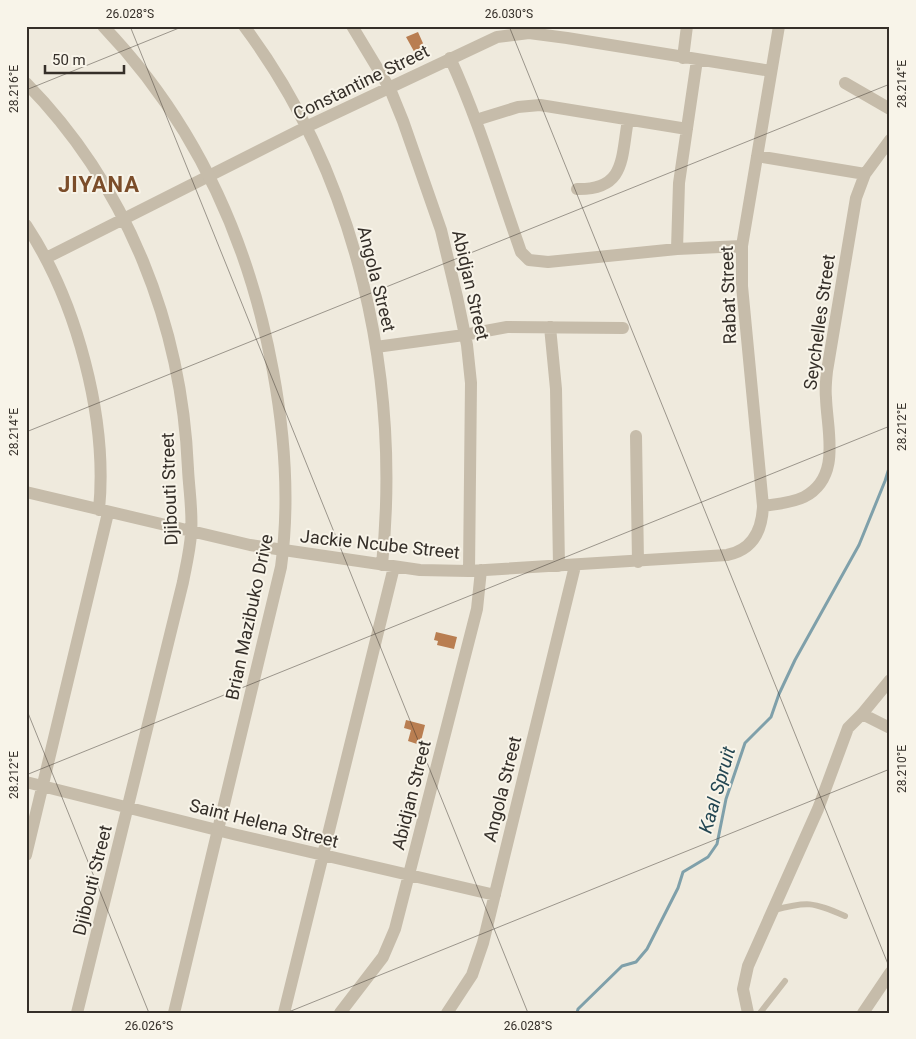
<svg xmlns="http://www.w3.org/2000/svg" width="916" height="1039" font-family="Roboto,sans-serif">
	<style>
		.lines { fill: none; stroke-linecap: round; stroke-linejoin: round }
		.stream { stroke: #7fa0aa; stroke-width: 3 }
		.building { fill: #b97e51 }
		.service { stroke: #c6bcaa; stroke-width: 6 }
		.minor { stroke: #c6bcaa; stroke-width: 12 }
		.tertiary { stroke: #c6bcaa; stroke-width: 12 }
		.ticks { fill: none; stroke: #352f29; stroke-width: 1; stroke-opacity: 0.45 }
		.labels { text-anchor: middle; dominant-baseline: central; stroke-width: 4; stroke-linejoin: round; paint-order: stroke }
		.street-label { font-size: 18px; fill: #352f29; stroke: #f8f4e9 }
		.water-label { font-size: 19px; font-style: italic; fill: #234652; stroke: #f8f4e9 }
		.district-label { font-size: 22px; font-weight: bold; letter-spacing: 1px; fill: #7b4d2a; stroke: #f8f4e9 }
		.neatline { fill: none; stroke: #352f29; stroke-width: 2 }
		.ticks-label { font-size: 12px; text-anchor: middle; fill: #352f29 }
	</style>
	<rect width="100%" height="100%" fill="#efeadd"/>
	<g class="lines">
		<!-- stream -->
		<path class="stream" d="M 577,1013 L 578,1009 L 622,966 L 636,962 L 647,949 L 678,888 L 683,872 L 708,857 L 717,844 L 726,799 L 745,743 L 771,717 L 779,694 L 795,660 L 859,545 L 885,481 L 890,465"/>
	</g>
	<!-- building -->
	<path class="building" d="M 418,32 L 426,50 L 416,55 L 406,37 Z
		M 436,632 L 457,637 L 454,649 L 437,645 L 438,641 L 434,640 Z
		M 406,720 L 425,725 L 420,745 L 408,741 L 411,730 L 404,728 Z"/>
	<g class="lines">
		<!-- service -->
		<path class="service" d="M 774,910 C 808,901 812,902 845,916
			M 760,1013 L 785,981"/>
		<!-- minor -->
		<path class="minor" d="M 244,26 C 358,178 401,378 382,565
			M 352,26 L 390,89 L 403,121 L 441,230 L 457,297 L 467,345 L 471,383 L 469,571
			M 450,58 C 479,121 498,187 521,252 L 529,260 L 548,262 L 677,249 L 742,246
			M 683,58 L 687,26
			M 26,83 C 128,187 182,326 188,469 C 189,490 193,513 191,534 C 190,550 186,566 183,582 L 77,1013
			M 845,83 L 890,109
			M 476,120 L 518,107 L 540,105 L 687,129
			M 757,156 L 865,174
			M 577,189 C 626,190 621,158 628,120
			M 26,225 C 77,302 108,419 99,510
			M 677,249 L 679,183 L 697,60
			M 46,258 L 306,127 L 497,37 L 529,33 L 567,38 L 771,71
			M 550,327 L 556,389 L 559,566
			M 376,347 L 464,335 L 507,327 L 623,328
			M 636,436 L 638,562
			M 26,492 L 250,545 L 420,570 L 469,571 L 727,555 C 753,550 762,530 763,506 L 742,286 L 742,246 L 779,26
			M 763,506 C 776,504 792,503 804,497 C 842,477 827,431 826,398 C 825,389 826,380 827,371 L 856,198 L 865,174 L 890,140
			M 862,714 L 890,728
			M 26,782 L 233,834 L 495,895
			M 26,855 L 108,513
			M 284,1013 L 394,567
			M 340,1013 L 383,957 L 395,929 L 477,609 L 481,570
			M 447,1013 L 472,975 L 483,943 L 575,566
			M 748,1013 L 743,989 L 748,966 L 818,809 L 848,728 L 862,714 L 890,680
			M 863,1013 L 890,973"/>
		<!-- tertiary -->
		<path class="tertiary" d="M 103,26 C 195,122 249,241 273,371 C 285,436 290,501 281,567 L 174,1013"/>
	</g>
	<!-- ticks -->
	<path class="ticks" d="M 130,26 L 528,1013M 509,26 L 890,969M 888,26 L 890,30M 26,90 L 184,26M 26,432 L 890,84M 26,708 L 149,1013M 26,775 L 890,426M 286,1013 L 890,769"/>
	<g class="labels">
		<!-- street labels -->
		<g class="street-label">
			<text transform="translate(361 82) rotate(-26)">Constantine Street</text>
			<text transform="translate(377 279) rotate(76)">Angola Street</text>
			<text transform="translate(471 285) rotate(77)">Abidjan Street</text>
			<text transform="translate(728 295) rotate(-92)">Rabat Street</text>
			<text transform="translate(819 322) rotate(-82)">Seychelles Street</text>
			<text transform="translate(169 489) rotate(-92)">Djibouti Street</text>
			<text transform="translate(380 544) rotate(6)">Jackie Ncube Street</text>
			<text transform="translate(249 617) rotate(-78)">Brian Mazibuko Drive</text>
			<text transform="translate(502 789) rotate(-76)">Angola Street</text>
			<text transform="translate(411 795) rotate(-76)">Abidjan Street</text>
			<text transform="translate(264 823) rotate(14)">Saint Helena Street</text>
			<text transform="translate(92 880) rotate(-76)">Djibouti Street</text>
		</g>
		<!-- water labels -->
		<g class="water-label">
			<text transform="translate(717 790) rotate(-74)">Kaal Spruit</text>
		</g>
		<!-- district labels -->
		<g class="district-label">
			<text x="99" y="184">JIYANA</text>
		</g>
	</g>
	<!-- border -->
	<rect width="916" height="1039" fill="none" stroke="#f8f4e9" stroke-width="55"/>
	<!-- scale -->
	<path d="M45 65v8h79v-8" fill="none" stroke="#352f29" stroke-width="2.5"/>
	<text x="52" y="65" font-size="15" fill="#352f29" stroke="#f8f4e9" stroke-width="4" paint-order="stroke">50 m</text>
	<rect x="28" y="28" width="860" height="984" class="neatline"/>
	<g class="ticks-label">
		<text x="130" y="18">26.028°S</text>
		<text x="509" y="18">26.030°S</text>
		<text transform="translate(902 84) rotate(-90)" y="4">28.214°E</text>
		<text transform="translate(14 89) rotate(-90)" y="4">28.216°E</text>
		<text transform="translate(902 427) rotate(-90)" y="4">28.212°E</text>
		<text transform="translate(14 432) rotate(-90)" y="4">28.214°E</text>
		<text transform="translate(902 769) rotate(-90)" y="4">28.210°E</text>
		<text transform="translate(14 775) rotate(-90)" y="4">28.212°E</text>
		<text x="149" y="1030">26.026°S</text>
		<text x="528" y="1030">26.028°S</text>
	</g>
</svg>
